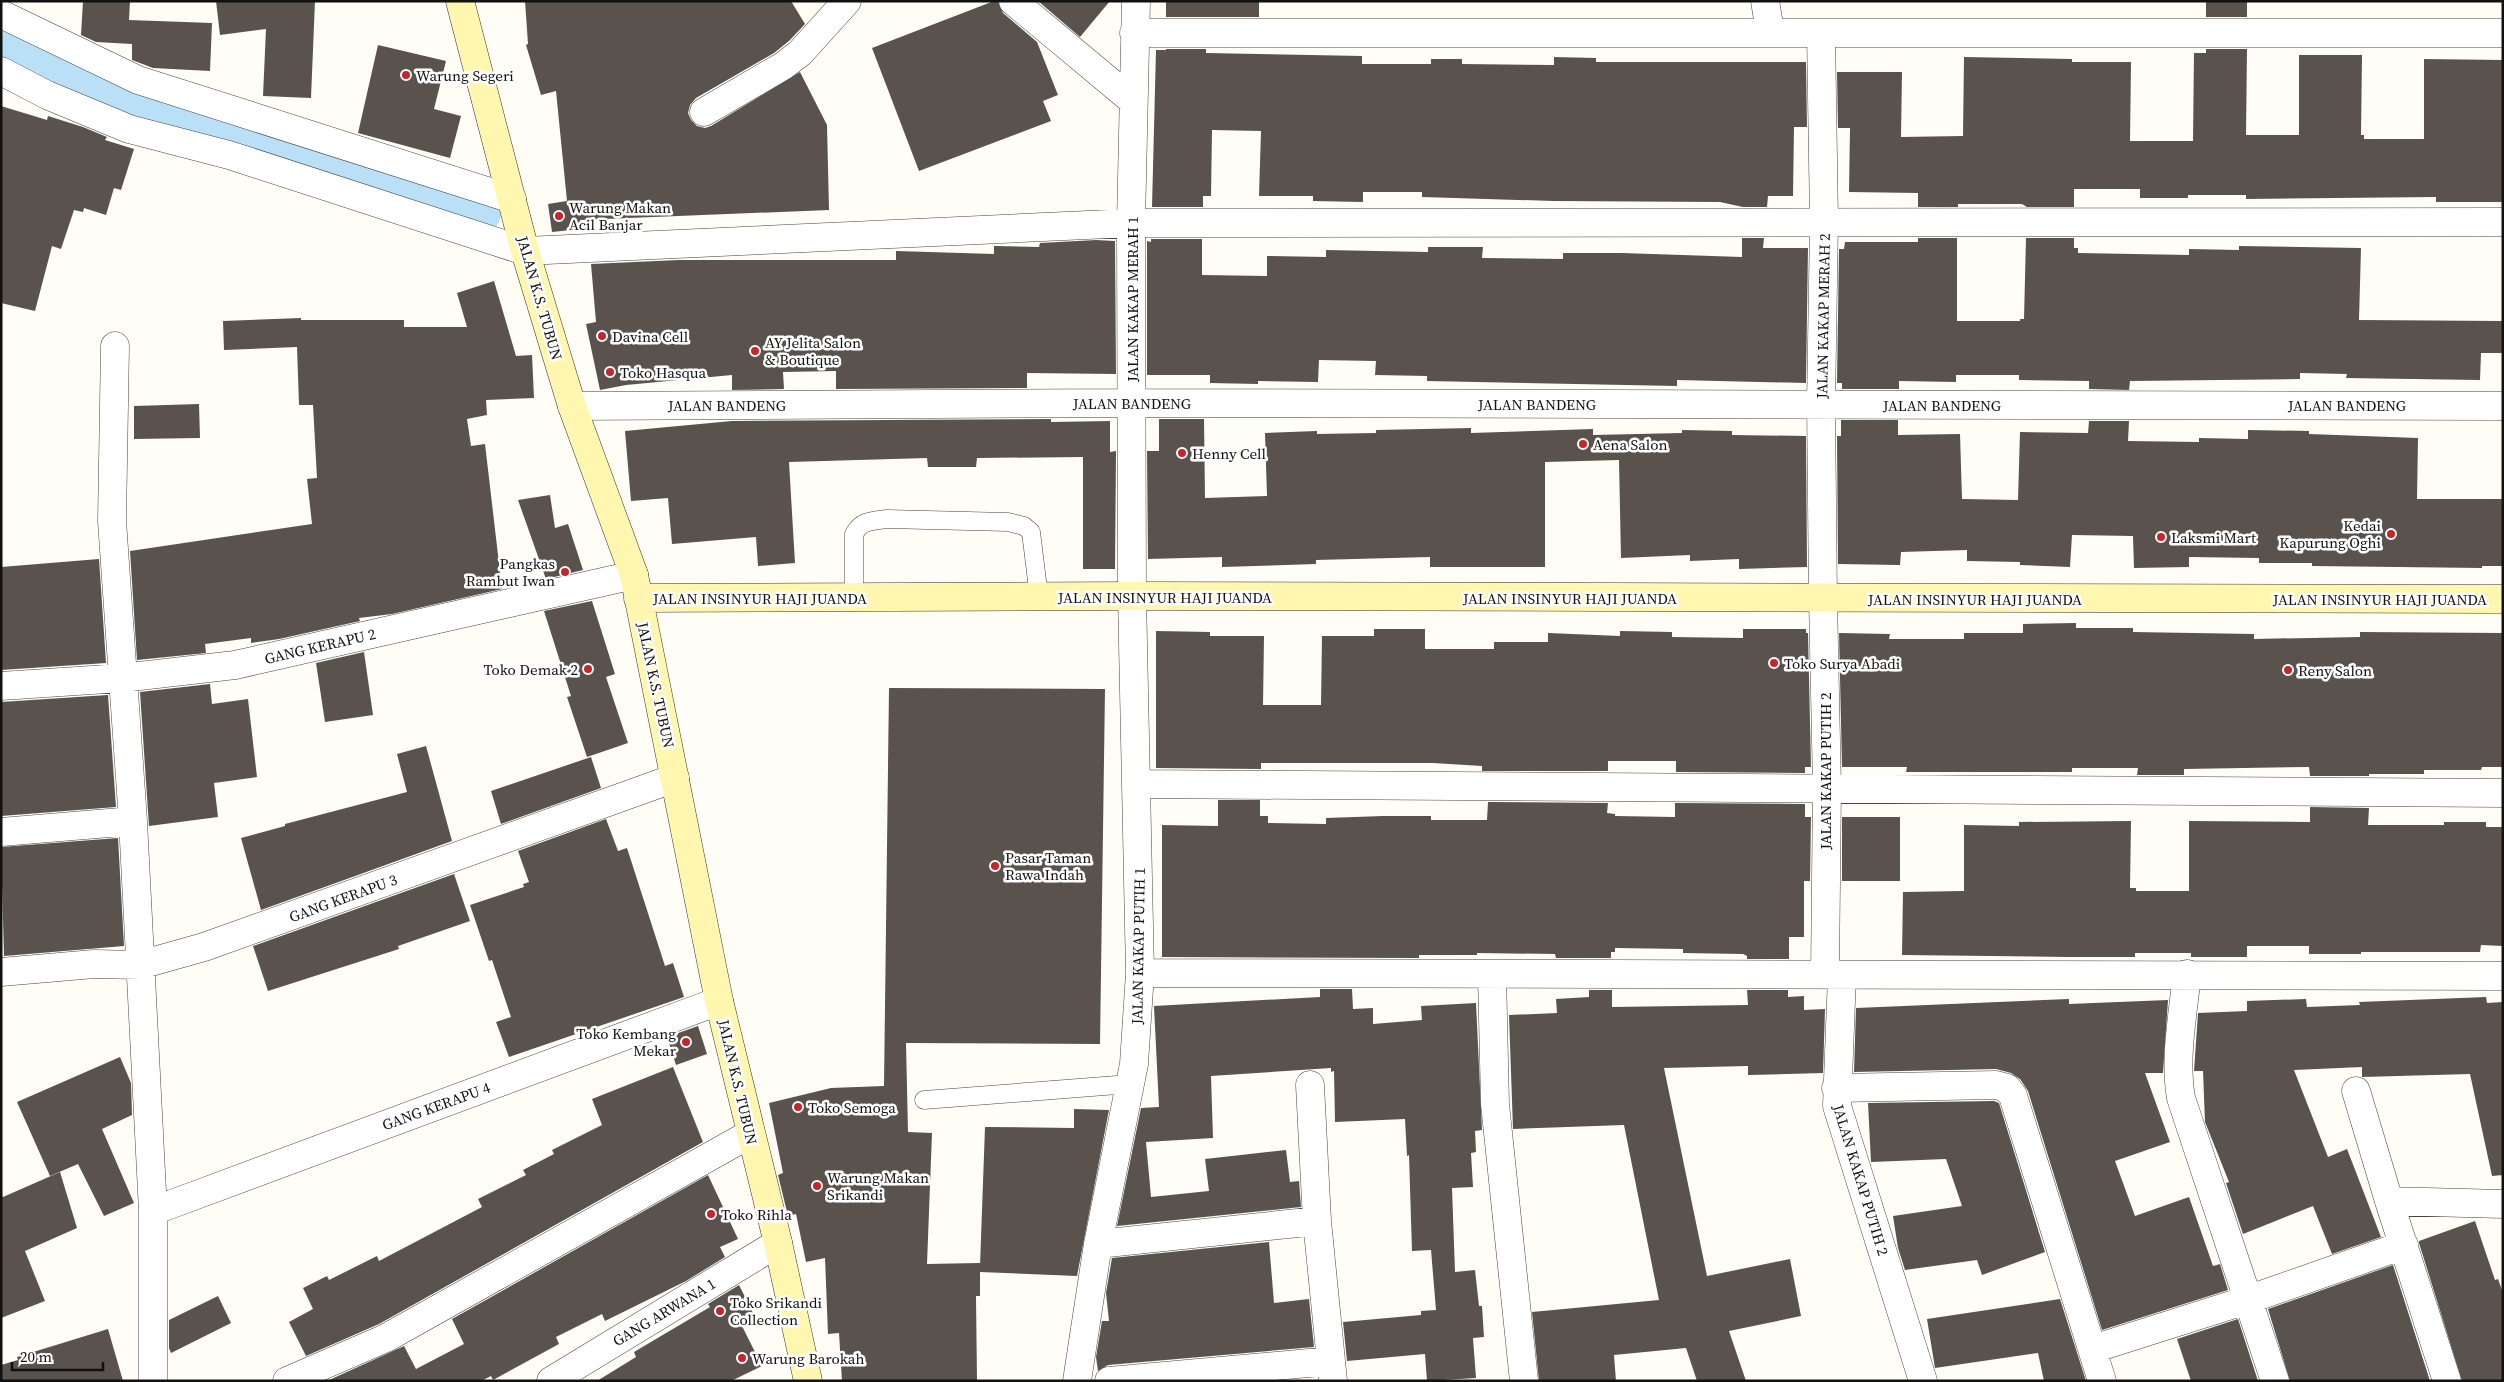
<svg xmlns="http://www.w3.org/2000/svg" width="2504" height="1382" font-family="'Source Serif 4',serif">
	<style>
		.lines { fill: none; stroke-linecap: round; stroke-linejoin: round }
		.river { stroke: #b9e0f7; stroke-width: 55 }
		.building { fill: #5a524d }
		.lane-casing { stroke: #444; stroke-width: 19 }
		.street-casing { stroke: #444; stroke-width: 29 }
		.secondary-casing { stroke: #333; stroke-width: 29 }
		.lane { stroke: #fff; stroke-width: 18 }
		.street { stroke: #fff; stroke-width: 28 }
		.secondary { stroke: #fff6b0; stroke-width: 28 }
		.poi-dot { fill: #c4262e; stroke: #fff; stroke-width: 2 }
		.labels { text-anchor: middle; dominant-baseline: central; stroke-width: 5; stroke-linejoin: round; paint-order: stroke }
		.poi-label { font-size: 15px; fill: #111; stroke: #fff; text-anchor: start }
		.street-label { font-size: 15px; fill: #111; stroke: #fff }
	</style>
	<rect width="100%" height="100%" fill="#fffdf5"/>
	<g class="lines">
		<!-- river -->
		<path class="river" d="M 1,42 L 134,108 L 474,210"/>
	</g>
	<!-- building -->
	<path class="building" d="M 83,1 L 130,1 L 129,20 L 212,23 L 210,71 L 153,68 L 132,60 L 132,44 L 96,42 L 81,35 Z
		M 216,1 L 315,1 L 311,98 L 263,96 L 266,29 L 220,35 Z
		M 525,1 L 791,1 L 805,24 L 789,41 L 774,53 L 696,98 L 690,105 L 688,113 L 691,120 L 697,126 L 705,128 L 711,126 L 800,72 L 827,125 L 829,210 L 580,220 L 580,229 L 552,232 L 548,204 L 567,201 L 556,91 L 541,95 L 526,45 L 528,44 Z
		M 994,1 L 998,1 L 1003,13 L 1037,42 L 1058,95 L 1043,101 L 1051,121 L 919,171 L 872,48 Z
		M 1038,1 L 1110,1 L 1080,37 Z
		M 1166,1 L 1259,1 L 1259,17 L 1166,17 Z
		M 2206,1 L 2247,1 L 2247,17 L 2206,17 Z
		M 378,45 L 446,61 L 434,109 L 461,116 L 450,158 L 358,133 Z
		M 1166,49 L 1206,49 L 1206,53 L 1362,56 L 1362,64 L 1431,64 L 1431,59 L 1462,59 L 1462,64 L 1554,65 L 1554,57 L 1596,58 L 1596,62 L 1806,62 L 1807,127 L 1794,127 L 1793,196 L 1768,196 L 1767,207 L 1743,207 L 1720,202 L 1554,201 L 1422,197 L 1422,192 L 1363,192 L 1363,202 L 1313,201 L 1313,196 L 1259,196 L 1261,131 L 1212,130 L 1211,196 L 1203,196 L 1203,207 L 1152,207 L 1156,50 L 1166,50 Z
		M 2206,49 L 2247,49 L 2246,135 L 2299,135 L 2299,55 L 2362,55 L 2361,135 L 2364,135 L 2364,139 L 2424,139 L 2424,59 L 2503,60 L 2503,202 L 2436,202 L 2436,197 L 2246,199 L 2246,195 L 2188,195 L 2188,198 L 2140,198 L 2140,189 L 2074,189 L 2074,207 L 2027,207 L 2022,204 L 1958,204 L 1958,207 L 1918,207 L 1918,193 L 1849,192 L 1850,128 L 1838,128 L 1837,72 L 1902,72 L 1901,137 L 1963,136 L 1964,57 L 2072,59 L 2072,62 L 2131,62 L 2130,141 L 2193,141 L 2194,53 L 2206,53 Z
		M 1,106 L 47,120 L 48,116 L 83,127 L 107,137 L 105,140 L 134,149 L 121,190 L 114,188 L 106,215 L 84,208 L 83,212 L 74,210 L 61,249 L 52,246 L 35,311 L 1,303 Z
		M 1742,238 L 1764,238 L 1763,248 L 1808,248 L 1806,383 L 1677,380 L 1677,386 L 1427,381 L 1427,376 L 1375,375 L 1376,361 L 1319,360 L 1318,382 L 1258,381 L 1258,384 L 1210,383 L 1210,375 L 1147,375 L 1147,241 L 1151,242 L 1151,239 L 1202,239 L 1202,275 L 1267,276 L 1267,256 L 1326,257 L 1326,250 L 1428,252 L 1428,247 L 1483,247 L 1482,258 L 1563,259 L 1563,253 L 1622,253 L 1742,257 Z
		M 1918,238 L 1957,238 L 1957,321 L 2020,321 L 2020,319 L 2024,319 L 2026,238 L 2074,238 L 2074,248 L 2078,248 L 2078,253 L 2189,255 L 2189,249 L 2239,250 L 2239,246 L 2361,248 L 2359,320 L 2503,321 L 2503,353 L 2481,353 L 2480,380 L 2346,378 L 2347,374 L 2300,373 L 2300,379 L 2130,381 L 2129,390 L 2089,389 L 2089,381 L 2019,380 L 2019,375 L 1956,375 L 1956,382 L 1899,381 L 1899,389 L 1842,389 L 1842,383 L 1837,383 L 1839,249 L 1844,249 L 1845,242 L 1918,242 Z
		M 1096,240 L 1115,241 L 1116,374 L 1027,373 L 1027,388 L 836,389 L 836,371 L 783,372 L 784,389 L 732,390 L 732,375 L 626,385 L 600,390 L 586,324 L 596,322 L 591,264 L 679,260 L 896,260 L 896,251 L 994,254 L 994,246 L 1039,247 L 1040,243 Z
		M 494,281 L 516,356 L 532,355 L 534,398 L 486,400 L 487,415 L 467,419 L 471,446 L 485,444 L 502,589 L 392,614 L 359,618 L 360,621 L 279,639 L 251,643 L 251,638 L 205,644 L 206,653 L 137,660 L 130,551 L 312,524 L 307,479 L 317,478 L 313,405 L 299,405 L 297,347 L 224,350 L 223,321 L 301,318 L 301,320 L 404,320 L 404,327 L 467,327 L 457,293 Z
		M 199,404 L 200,438 L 134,439 L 134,406 Z
		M 1051,419 L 1051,422 L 1110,421 L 1110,452 L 1116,451 L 1115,569 L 1083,569 L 1083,457 L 977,458 L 976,467 L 928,467 L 927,458 L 789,462 L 795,563 L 758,566 L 756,537 L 672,544 L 668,498 L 631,501 L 625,431 L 732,421 Z
		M 1159,419 L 1204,419 L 1205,498 L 1267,496 L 1265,433 L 1317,431 L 1317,434 L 1376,433 L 1376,430 L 1471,428 L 1471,433 L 1593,429 L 1593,435 L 1682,433 L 1682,430 L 1732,431 L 1732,435 L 1806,436 L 1807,567 L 1739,569 L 1739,559 L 1690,561 L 1690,555 L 1621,558 L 1619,460 L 1545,462 L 1545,567 L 1430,567 L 1430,557 L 1316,560 L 1316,564 L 1222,567 L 1222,557 L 1148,559 L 1147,451 L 1159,451 Z
		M 1841,420 L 1898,420 L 1898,435 L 1960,434 L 1962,499 L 2018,500 L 2020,432 L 2088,433 L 2089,421 L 2129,421 L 2128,441 L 2199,442 L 2199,438 L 2248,439 L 2248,430 L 2309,431 L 2309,434 L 2418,438 L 2417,499 L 2503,499 L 2503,566 L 2482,566 L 2482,568 L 2312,566 L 2312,563 L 2259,563 L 2259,558 L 2189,557 L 2189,567 L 2134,568 L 2133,536 L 2072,535 L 2070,567 L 2020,565 L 2020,562 L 1967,561 L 1967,550 L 1901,552 L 1900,565 L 1838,564 L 1837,436 L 1841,436 Z
		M 550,495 L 555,528 L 568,524 L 583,570 L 546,579 L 518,500 Z
		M 99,559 L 106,663 L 1,670 L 1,567 Z
		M 592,601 L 615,674 L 606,677 L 628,743 L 587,757 L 567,697 L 571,696 L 544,611 Z
		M 2076,623 L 2076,628 L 2133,628 L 2133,632 L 2254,634 L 2254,639 L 2360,637 L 2360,632 L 2503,633 L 2503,767 L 2482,767 L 2481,770 L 2424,770 L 2424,774 L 2369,774 L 2369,776 L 2310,776 L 2309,767 L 2184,769 L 2184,775 L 2137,775 L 2138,768 L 2072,768 L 2072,772 L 1906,772 L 1907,767 L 1842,767 L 1839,633 L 1890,634 L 1889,639 L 1964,639 L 1964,633 L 2023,633 L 2023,624 Z
		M 1374,629 L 1425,629 L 1425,649 L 1494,649 L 1494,642 L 1548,642 L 1548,633 L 1620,636 L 1620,631 L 1672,632 L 1672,637 L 1743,638 L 1743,629 L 1806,629 L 1806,633 L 1808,633 L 1811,767 L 1805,767 L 1805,773 L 1676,772 L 1676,761 L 1608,761 L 1608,771 L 1482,771 L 1482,766 L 1433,763 L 1261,763 L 1261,769 L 1156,768 L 1156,631 L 1210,632 L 1210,636 L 1264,636 L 1263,705 L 1321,705 L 1322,636 L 1374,636 Z
		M 364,652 L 373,715 L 325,722 L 316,663 Z
		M 210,684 L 212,704 L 248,699 L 257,777 L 214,783 L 218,817 L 149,826 L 140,692 Z
		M 889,688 L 1105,689 L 1100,1044 L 906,1043 L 908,1132 L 932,1133 L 927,1264 L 980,1263 L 980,1266 L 985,1127 L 1074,1128 L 1074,1109 L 1109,1110 L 1077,1276 L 980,1272 L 980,1296 L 976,1296 L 977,1381 L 842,1381 L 839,1333 L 828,1334 L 825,1258 L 806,1262 L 796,1214 L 788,1216 L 778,1175 L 783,1173 L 769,1103 L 831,1088 L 884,1086 Z
		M 108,695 L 116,807 L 1,816 L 1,702 Z
		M 426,746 L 452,841 L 261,910 L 241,838 L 285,826 L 285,824 L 407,792 L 397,754 Z
		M 591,757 L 601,788 L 501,824 L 491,791 Z
		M 1218,800 L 1260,800 L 1260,816 L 1268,816 L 1268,823 L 1326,824 L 1326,818 L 1383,816 L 1431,816 L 1431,820 L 1487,820 L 1488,802 L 1608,803 L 1607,813 L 1615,814 L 1615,816 L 1675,817 L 1675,803 L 1805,804 L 1805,817 L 1811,817 L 1810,881 L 1804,881 L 1804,937 L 1789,937 L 1789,959 L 1747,959 L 1747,956 L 1743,954 L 1683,953 L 1683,949 L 1615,948 L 1615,952 L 1611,952 L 1611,958 L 1556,958 L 1555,954 L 1477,953 L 1477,955 L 1419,955 L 1419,958 L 1162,957 L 1162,825 L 1218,826 Z
		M 2310,807 L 2369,808 L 2368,825 L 2444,825 L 2444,822 L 2486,822 L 2486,827 L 2503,827 L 2503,946 L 2481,945 L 2480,952 L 2361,952 L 2361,954 L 2309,954 L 2309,946 L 2247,946 L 2247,957 L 2191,957 L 2191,953 L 2135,953 L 2135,957 L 2070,957 L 1902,955 L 1903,892 L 1964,891 L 1964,825 L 2019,826 L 2019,822 L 2131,821 L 2130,888 L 2136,888 L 2136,891 L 2189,891 L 2189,821 L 2310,822 Z
		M 1842,817 L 1900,817 L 1900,881 L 1842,881 Z
		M 606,819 L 618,851 L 627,848 L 665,966 L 673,963 L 684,997 L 509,1057 L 496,1022 L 511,1017 L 492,960 L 489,961 L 470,905 L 524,887 L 523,884 L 529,882 L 518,851 Z
		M 118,838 L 124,946 L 4,956 L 1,847 Z
		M 454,874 L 470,921 L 398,946 L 399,949 L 268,991 L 253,946 Z
		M 1320,989 L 1352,989 L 1353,1009 L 1373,1008 L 1373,1024 L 1422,1020 L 1421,1006 L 1476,1003 L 1482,1130 L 1475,1131 L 1476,1152 L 1471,1153 L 1473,1187 L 1452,1188 L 1455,1272 L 1475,1270 L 1479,1306 L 1482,1306 L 1484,1337 L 1473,1338 L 1476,1378 L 1427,1381 L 1425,1354 L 1347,1361 L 1343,1322 L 1421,1315 L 1421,1311 L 1436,1310 L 1431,1250 L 1412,1251 L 1409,1155 L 1407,1156 L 1405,1119 L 1335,1122 L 1334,1071 L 1331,1072 L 1331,1068 L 1211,1076 L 1213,1138 L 1146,1142 L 1151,1197 L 1209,1191 L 1205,1159 L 1286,1150 L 1290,1182 L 1299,1181 L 1301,1207 L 1117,1226 L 1141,1108 L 1159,1107 L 1154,1006 L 1320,997 Z
		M 1589,990 L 1612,990 L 1612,1007 L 1748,1005 L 1747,990 L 1788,990 L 1788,997 L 1804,996 L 1804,1010 L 1825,1009 L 1823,1073 L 1748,1075 L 1748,1066 L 1664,1068 L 1707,1276 L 1790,1259 L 1801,1316 L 1729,1331 L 1746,1381 L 1697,1381 L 1686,1348 L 1614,1355 L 1616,1381 L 1539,1381 L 1532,1312 L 1659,1300 L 1624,1125 L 1513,1129 L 1509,1015 L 1557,1013 L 1556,999 L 1589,997 Z
		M 2486,997 L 2487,1003 L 2503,1002 L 2503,1175 L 2492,1176 L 2470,1074 L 2362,1077 L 2362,1067 L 2294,1070 L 2328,1157 L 2347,1149 L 2381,1237 L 2332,1254 L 2313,1206 L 2243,1234 L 2226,1183 L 2229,1182 L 2205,1122 L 2203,1071 L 2194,1071 L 2198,1013 L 2247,1011 L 2247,1001 L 2306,999 L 2307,1007 L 2360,1005 L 2359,1002 Z
		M 2069,999 L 2069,1004 L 2168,1000 L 2163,1073 L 2145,1073 L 2170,1142 L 2115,1161 L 2135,1216 L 2189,1197 L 2213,1266 L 2220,1264 L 2228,1290 L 2102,1330 L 2028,1091 L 2020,1079 L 2011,1073 L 1996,1069 L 1854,1072 L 1856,1008 Z
		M 698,1026 L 707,1054 L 676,1065 L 667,1037 Z
		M 120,1057 L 131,1083 L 132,1115 L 102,1129 L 134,1203 L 104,1216 L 78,1164 L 50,1176 L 17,1102 Z
		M 673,1067 L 703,1142 L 379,1324 L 306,1356 L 289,1322 L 313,1309 L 303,1288 L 327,1276 L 329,1280 L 377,1256 L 379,1261 L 482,1207 L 478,1199 L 526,1175 L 523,1170 L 554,1154 L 552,1150 L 602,1125 L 592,1099 Z
		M 1994,1101 L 1999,1103 L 2045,1252 L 1982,1275 L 1977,1260 L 1905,1270 L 1898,1248 L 1893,1216 L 1962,1206 L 1946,1159 L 1871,1162 L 1868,1103 Z
		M 60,1172 L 77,1228 L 25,1251 L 45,1301 L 1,1318 L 1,1195 L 3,1197 Z
		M 708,1175 L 738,1239 L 720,1247 L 725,1257 L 686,1281 L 605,1321 L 602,1314 L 556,1337 L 559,1344 L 493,1380 L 491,1376 L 481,1381 L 327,1381 L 404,1346 L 416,1369 L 464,1344 L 452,1319 Z
		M 2475,1221 L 2495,1280 L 2498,1279 L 2503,1293 L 2503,1381 L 2462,1381 L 2419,1243 L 2419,1241 Z
		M 1269,1242 L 1274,1303 L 1309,1299 L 1314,1347 L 1108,1365 L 1098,1371 L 1096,1357 L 1102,1321 L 1109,1321 L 1106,1293 L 1112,1258 Z
		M 2393,1265 L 2430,1381 L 2290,1381 L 2268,1309 Z
		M 739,1285 L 756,1319 L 742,1326 L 762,1366 L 731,1381 L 597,1381 L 636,1357 L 634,1352 L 710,1307 L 708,1304 Z
		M 218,1296 L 231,1323 L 171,1353 L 169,1348 L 169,1320 Z
		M 2060,1299 L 2086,1381 L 2044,1381 L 2038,1353 L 1935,1368 L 1927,1319 Z
		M 2238,1319 L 2258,1381 L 2191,1381 L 2177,1339 Z
		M 108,1329 L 123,1381 L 1,1381 L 1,1365 L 18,1360 L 17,1357 Z"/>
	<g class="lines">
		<!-- lane casing -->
		<g class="lane-casing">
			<path id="lane" d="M 854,597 L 854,534 C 862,520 872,521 887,519 L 1008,522 L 1024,526 L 1031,532 L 1039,597
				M 924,1100 L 1130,1084"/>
		</g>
		<!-- street casing -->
		<g class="street-casing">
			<path id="street" d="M 1013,1 L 1133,101
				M 1765,1 L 1770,31
				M 1,14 L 138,80 L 512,199
				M 1134,33 L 2503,33
				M 1821,33 L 1824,222 L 1821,405 L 1823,599 L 1827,788 L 1825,974
				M 1,71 L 47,95 L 129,129 L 229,155 L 525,251 L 1131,223 L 2503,222
				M 704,112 L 783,66 L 800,53 L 847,1
				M 115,346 L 112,521 L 133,821 L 153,1211 L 153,1381
				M 572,406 L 1132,403 L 2503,406
				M 1,686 L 122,678 L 235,665 L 634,575
				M 1138,784 L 2503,793
				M 1,832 L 133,821
				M 1,972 L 94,964 L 140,965 L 204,947 L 675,778
				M 1140,973 L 2503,976
				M 2187,974 C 2183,1015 2174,1057 2181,1098 L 2275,1381
				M 1492,975 L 1495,1104 L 1524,1381
				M 1842,975 L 1837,1106 L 1923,1381
				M 1310,1085 L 1317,1221 L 1333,1381
				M 1836,1088 L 1996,1085 L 2007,1088 L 2013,1096 L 2102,1381
				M 2356,1091 L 2389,1201 L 2447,1381
				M 2389,1201 L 2503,1204
				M 153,1211 L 719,1001
				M 1098,1244 L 1317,1221
				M 2093,1349 L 2247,1300 L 2404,1245
				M 287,1381 L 386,1338 L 750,1134
				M 551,1381 L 778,1243
				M 1077,1381 L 1098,1244 L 1134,1064 L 1140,973 L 1132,596 L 1131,223 L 1136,1
				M 1109,1381 L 1331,1361"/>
		</g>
		<!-- secondary casing -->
		<g class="secondary-casing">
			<path id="secondary" d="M 460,1 L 525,251 L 572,406 L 634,575 L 719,1001 L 778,1243 L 808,1381
				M 638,598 L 1132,596 L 2503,599"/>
		</g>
		<!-- lane -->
		<use href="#lane" class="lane"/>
		<!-- street -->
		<use href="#street" class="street"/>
		<!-- secondary -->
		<use href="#secondary" class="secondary"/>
	</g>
	<!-- markers -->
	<g class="poi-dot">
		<circle cx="406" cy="75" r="5"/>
		<circle cx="559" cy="216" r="5"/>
		<circle cx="602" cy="336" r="5"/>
		<circle cx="755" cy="351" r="5"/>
		<circle cx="610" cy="372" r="5"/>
		<circle cx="1583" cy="444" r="5"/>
		<circle cx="1182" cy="453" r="5"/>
		<circle cx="2391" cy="534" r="5"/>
		<circle cx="2161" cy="537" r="5"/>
		<circle cx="565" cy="572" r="5"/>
		<circle cx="1774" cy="663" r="5"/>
		<circle cx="588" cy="669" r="5"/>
		<circle cx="2288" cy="670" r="5"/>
		<circle cx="995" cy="866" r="5"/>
		<circle cx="686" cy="1042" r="5"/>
		<circle cx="798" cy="1107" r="5"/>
		<circle cx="817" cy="1186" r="5"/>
		<circle cx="711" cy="1214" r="5"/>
		<circle cx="720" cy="1311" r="5"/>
		<circle cx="742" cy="1358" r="5"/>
	</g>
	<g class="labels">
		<!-- poi labels -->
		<g class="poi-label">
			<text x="416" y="75">Warung Segeri</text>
			<text x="569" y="207">Warung Makan<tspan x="569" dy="17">Acil Banjar</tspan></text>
			<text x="612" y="336">Davina Cell</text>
			<text x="765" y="342">AY Jelita Salon<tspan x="765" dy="17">&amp; Boutique</tspan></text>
			<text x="620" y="372">Toko Hasqua</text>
			<text x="1593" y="444">Aena Salon</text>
			<text x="1192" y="453">Henny Cell</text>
			<text x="2381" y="525" text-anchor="end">Kedai<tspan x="2381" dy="17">Kapurung Oghi</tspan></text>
			<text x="2171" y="537">Laksmi Mart</text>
			<text x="555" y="563" text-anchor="end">Pangkas<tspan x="555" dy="17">Rambut Iwan</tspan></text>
			<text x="1784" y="663">Toko Surya Abadi</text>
			<text x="578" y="669" text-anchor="end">Toko Demak 2</text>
			<text x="2298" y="670">Reny Salon</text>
			<text x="1005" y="857">Pasar Taman<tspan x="1005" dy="17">Rawa Indah</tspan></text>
			<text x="676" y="1033" text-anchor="end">Toko Kembang<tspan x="676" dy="17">Mekar</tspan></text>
			<text x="808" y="1107">Toko Semoga</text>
			<text x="827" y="1177">Warung Makan<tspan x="827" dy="17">Srikandi</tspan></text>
			<text x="721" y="1214">Toko Rihla</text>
			<text x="730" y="1302">Toko Srikandi<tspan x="730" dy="17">Collection</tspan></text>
			<text x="752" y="1358">Warung Barokah</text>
		</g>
		<!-- street labels -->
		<g class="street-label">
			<text transform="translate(540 298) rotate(74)">JALAN K.S. TUBUN</text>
			<text transform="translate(1132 299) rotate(-90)">JALAN KAKAP MERAH 1</text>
			<text transform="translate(1823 316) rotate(-89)">JALAN KAKAP MERAH 2</text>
			<text x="1132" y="403">JALAN BANDENG</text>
			<text x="1537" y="404">JALAN BANDENG</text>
			<text x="727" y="405">JALAN BANDENG</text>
			<text x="1942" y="405">JALAN BANDENG</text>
			<text x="2347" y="405">JALAN BANDENG</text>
			<text x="1165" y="597">JALAN INSINYUR HAJI JUANDA</text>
			<text x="760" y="598">JALAN INSINYUR HAJI JUANDA</text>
			<text x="1570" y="598">JALAN INSINYUR HAJI JUANDA</text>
			<text x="1975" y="599">JALAN INSINYUR HAJI JUANDA</text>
			<text x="2380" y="599">JALAN INSINYUR HAJI JUANDA</text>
			<text transform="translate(320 646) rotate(-13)">GANG KERAPU 2</text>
			<text transform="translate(656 685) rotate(78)">JALAN K.S. TUBUN</text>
			<text transform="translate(1825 771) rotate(-90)">JALAN KAKAP PUTIH 2</text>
			<text transform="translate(343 898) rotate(-20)">GANG KERAPU 3</text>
			<text transform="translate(1138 946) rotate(-89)">JALAN KAKAP PUTIH 1</text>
			<text transform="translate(738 1082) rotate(77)">JALAN K.S. TUBUN</text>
			<text transform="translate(436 1106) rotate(-20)">GANG KERAPU 4</text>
			<text transform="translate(1861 1180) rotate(73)">JALAN KAKAP PUTIH 2</text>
			<text transform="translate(664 1312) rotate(-31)">GANG ARWANA 1</text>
		</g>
	</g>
	<!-- border -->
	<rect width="2504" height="1382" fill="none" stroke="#111111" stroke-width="5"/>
	<!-- scale -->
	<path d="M12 1362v8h91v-8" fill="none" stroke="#111111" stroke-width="2.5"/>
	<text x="20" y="1362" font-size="15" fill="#111111" stroke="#ffffff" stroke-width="4" paint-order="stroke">20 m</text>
</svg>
